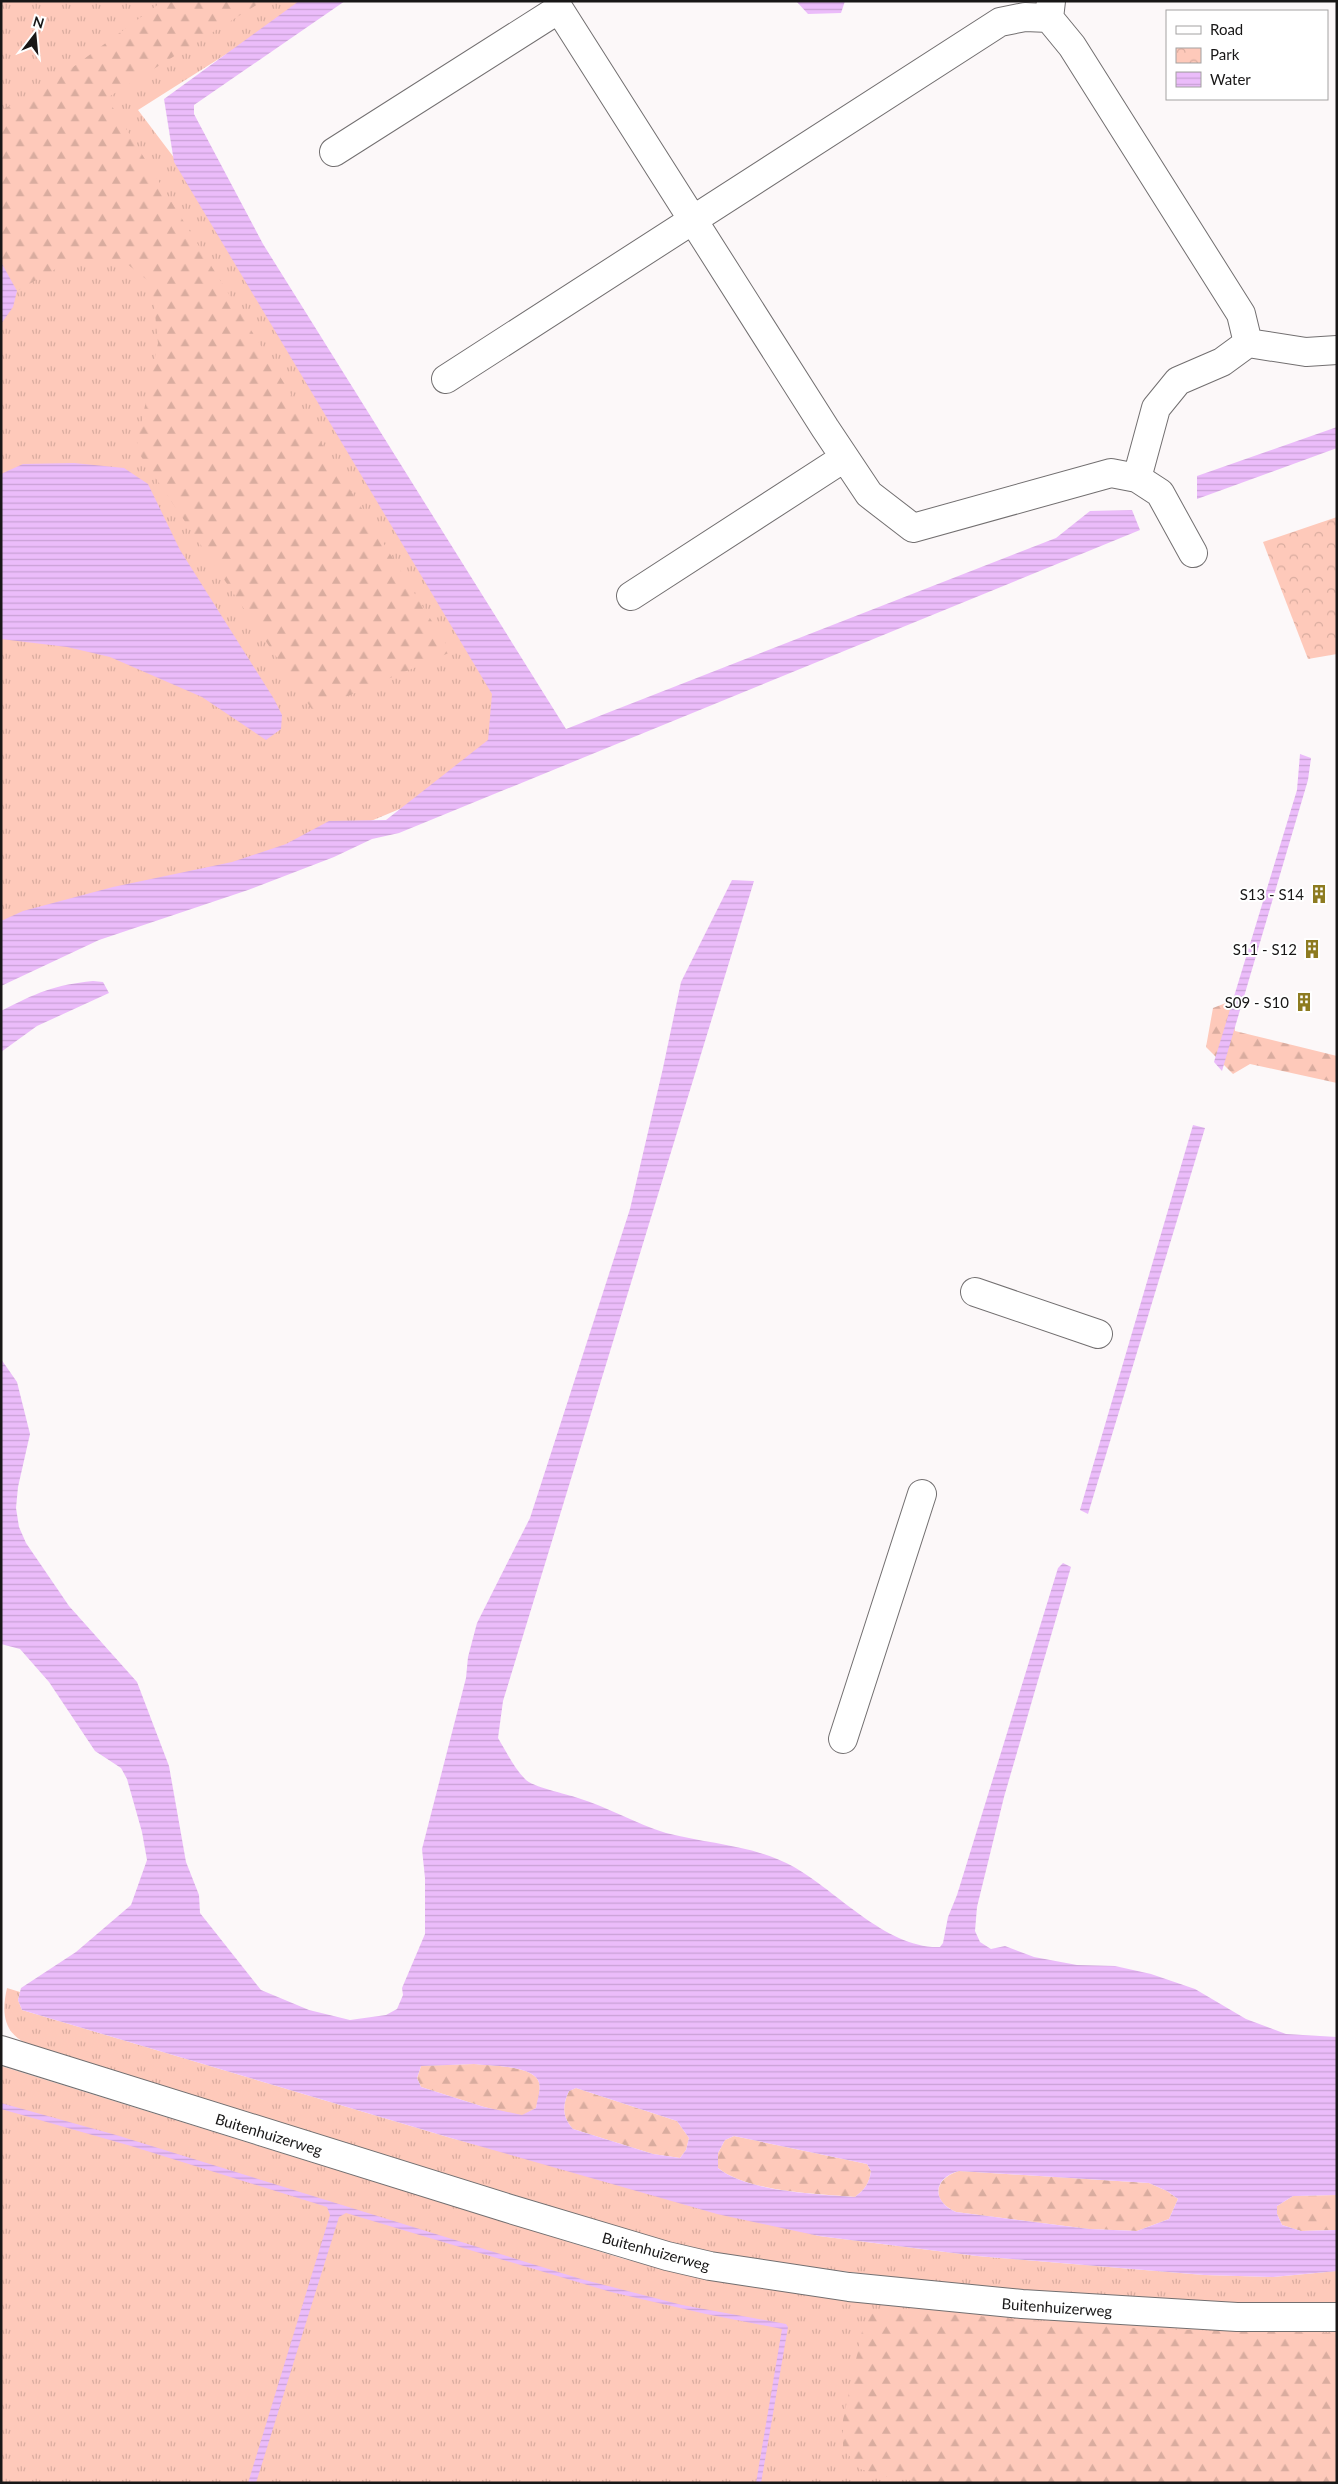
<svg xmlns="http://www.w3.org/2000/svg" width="1338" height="2484" font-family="Lato,sans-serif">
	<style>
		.grass { fill: url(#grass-tufts) }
		.forest { fill: url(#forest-firs) }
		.park { fill: url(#park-crowns) }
		.water { fill: url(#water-rules); fill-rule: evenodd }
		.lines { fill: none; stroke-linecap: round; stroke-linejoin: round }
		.minor-casing { stroke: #726f70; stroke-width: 30 }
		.minor { stroke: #fff; stroke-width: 28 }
		.labels { text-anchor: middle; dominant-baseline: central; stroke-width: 4; stroke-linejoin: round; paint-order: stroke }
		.poi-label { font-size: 15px; fill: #181717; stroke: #fff; text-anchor: end }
		.street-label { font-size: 15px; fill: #181717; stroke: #fff }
	</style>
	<defs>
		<pattern id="grass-tufts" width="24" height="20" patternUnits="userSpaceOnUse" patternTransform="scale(1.25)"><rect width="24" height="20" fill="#fec9ba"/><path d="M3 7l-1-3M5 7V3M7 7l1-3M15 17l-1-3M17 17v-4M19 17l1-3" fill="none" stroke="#d9ac9f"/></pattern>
		<pattern id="forest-firs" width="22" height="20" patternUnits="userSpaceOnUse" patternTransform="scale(1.25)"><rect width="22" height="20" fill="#fec9ba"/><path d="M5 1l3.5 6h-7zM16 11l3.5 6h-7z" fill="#d9ac9f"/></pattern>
		<pattern id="park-crowns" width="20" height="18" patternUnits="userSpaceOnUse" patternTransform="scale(1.25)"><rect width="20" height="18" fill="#fec9ba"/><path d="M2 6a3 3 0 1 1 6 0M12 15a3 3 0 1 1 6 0" fill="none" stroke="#d9ac9f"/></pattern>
		<pattern id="water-rules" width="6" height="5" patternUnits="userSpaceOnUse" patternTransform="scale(1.25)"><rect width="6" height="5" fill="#ebbcfa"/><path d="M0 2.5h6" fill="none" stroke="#c9a1d6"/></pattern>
	</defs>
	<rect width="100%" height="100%" fill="#fcf8f9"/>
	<!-- grass -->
	<path class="grass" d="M 1,1 L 310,1 L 138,110 L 250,258 L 545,748 L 235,878 L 1,971 Z
		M 7,1988 L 20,1992 L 18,2000 L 22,2010 L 451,2138 L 819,2236 L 977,2256 L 1204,2275 L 1273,2277 L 1337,2271 L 1337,2305 C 1298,2305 1258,2306 1219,2305 C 1107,2300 995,2289 884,2276 C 808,2267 733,2259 659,2240 L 26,2043 C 2,2032 2,2010 7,1988 Z
		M 1,2066 L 624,2259 C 857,2318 1098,2322 1337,2330 L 1337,2483 L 1,2483 Z"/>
	<!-- forest -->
	<path class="forest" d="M 163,1 L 263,1 L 107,98 L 451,652 L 313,711 L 136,449 L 158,343 L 152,284 L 121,259 L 66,263 L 17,291 L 1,262 L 1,110 L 43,89 Z
		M 1231,1001 L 1235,1031 L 1337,1056 L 1337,1083 L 1250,1064 L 1233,1074 L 1206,1047 L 1213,1008 Z
		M 474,2064 C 490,2066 529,2065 538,2080 C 542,2088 538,2100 536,2108 L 522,2116 L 484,2107 L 421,2087 L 417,2078 L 421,2066 Z
		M 576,2088 L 677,2121 L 689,2138 L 686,2150 L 680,2158 L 653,2154 L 573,2129 C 562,2117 562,2106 569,2091 Z
		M 734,2136 L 867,2164 L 871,2171 C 869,2184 865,2189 855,2197 C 817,2194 748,2192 718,2168 L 718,2153 L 725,2140 Z
		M 959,2171 L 1149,2183 L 1167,2191 L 1178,2199 L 1169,2219 L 1137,2231 L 1089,2229 L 956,2212 C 931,2201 933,2179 959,2171 Z
		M 1337,2195 L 1337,2230 L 1301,2231 L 1282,2225 L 1277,2214 L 1277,2206 L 1293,2196 Z
		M 883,2309 L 1147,2329 L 1337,2333 L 1337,2483 L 927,2483 L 888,2477 L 860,2469 L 843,2448 L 843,2420 L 863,2327 L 872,2313 Z"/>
	<!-- park -->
	<path class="park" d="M 1337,517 L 1337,654 L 1308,659 L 1263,542 Z"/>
	<!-- water -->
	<path class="water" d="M 299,1 L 345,1 L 194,105 L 194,114 L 263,244 L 566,729 L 1056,538 L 1090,511 L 1132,510 L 1140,530 L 399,833 L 372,839 L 334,857 L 248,890 L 99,940 L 1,986 L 1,921 L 23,911 L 113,887 L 232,862 L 286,844 L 329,821 L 386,820 L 488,740 L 492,694 L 174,162 L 164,99 Z
		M 796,1 L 845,1 L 841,13 L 808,14 Z
		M 1,262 L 17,291 L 13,307 L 1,324 Z
		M 1337,427 L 1337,448 L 1197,499 L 1197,476 Z
		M 74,463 L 124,468 L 148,484 L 180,550 L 274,699 L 282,715 L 281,729 L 266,740 L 202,697 L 110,657 L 67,647 L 1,639 L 1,474 L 23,464 Z
		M 1300,754 L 1311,758 L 1308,780 L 1222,1071 L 1214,1062 L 1297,790 Z
		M 732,880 L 754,881 L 503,1701 L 498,1738 C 506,1751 514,1768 525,1779 C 532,1787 567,1794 578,1798 C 608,1807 636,1824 666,1833 C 708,1844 755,1845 794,1867 C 838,1892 887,1949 940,1947 L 943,1943 L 948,1917 L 957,1895 L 1058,1568 L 1063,1563 L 1071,1567 L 1004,1797 L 977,1907 L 975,1931 L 980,1942 L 991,1949 L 1005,1946 L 1034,1957 L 1077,1965 L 1115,1966 L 1151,1974 L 1195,1989 L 1246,2019 L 1286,2034 L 1337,2037 L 1337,2195 L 1293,2196 L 1277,2206 L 1277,2214 L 1282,2225 L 1301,2231 L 1337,2230 L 1337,2271 L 1273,2277 L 1204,2275 L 977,2256 L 819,2236 L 717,2214 L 451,2138 L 22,2010 L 18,2000 L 21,1988 L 76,1952 L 131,1905 L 147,1860 L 142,1832 L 127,1779 L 121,1768 L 95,1751 L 49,1682 L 20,1649 L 1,1644 L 1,1359 L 17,1382 L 30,1434 L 18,1487 L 16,1508 L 19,1527 L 26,1543 L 69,1606 L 137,1682 L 169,1766 L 186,1862 L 199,1895 L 200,1913 L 261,1990 L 309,2010 L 350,2020 L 386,2015 L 397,2009 L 403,1995 L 402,1988 L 425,1934 L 425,1878 L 422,1849 L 466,1678 L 468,1657 L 477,1623 L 530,1518 L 630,1209 L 663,1068 L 681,982 ZM 474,2064 C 490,2066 529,2065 538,2080 C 542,2088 537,2100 536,2108 L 522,2115 L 484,2107 L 421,2087 L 417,2078 L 421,2066 ZM 576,2088 L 677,2121 L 689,2138 L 686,2150 L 680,2158 L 653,2154 L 573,2129 C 562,2117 562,2106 569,2091 ZM 734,2136 L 867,2164 L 871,2171 C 869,2184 865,2189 855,2197 C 817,2194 747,2192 718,2168 L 718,2153 L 725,2140 ZM 959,2171 L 1149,2183 L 1167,2191 L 1178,2199 L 1169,2219 L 1137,2231 L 1089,2229 L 956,2212 C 931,2201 933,2178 959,2171 Z
		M 93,981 L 103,982 L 109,993 L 37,1026 L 1,1052 L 1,1011 C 36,993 54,985 93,981 Z
		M 1193,1125 L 1205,1128 L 1088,1514 L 1080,1510 Z
		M 1,2103 L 116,2135 L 581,2279 L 682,2305 L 786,2324 L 788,2327 L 761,2483 L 756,2483 L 782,2329 L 706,2314 L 611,2292 L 346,2213 L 339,2217 L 256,2483 L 248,2483 L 330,2215 L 327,2207 L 131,2146 L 1,2109 Z"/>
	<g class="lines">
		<!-- minor casing -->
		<g class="minor-casing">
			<path id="minor" d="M 1049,18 L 1072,46 L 1241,314 L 1248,343 L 1222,362 L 1178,381 L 1156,408 L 1137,478
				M 334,152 L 559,9 L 825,428 L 869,494 L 913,528 L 1111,473 L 1137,478 L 1160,493 L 1193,553
				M 1248,343 L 1306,352 L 1337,350
				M 446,379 L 1000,22 L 1025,17 L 1049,18 L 1051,1
				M 631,596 L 844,458
				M 975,1292 L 1098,1334
				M 843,1739 L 922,1494
				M 1,2050 L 507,2208 L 667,2256 L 710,2266 L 849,2287 L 1022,2304 L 1237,2317 L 1337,2317"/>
		</g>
		<!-- minor -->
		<use href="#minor" class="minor"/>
	</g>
	<!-- icons -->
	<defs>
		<g id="building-bare" transform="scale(1.5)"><path d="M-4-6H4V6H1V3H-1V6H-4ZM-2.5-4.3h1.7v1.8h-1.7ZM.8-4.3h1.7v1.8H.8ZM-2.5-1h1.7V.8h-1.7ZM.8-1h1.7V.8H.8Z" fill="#8d7b20" stroke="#fff" stroke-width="2.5" paint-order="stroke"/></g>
	</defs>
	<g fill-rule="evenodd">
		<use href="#building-bare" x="1319" y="894"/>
		<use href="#building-bare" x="1312" y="949"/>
		<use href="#building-bare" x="1304" y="1002"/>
	</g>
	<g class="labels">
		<!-- poi labels -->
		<g class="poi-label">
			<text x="1304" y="894">S13 - S14</text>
			<text x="1297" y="949">S11 - S12</text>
			<text x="1289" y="1002">S09 - S10</text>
		</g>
		<!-- street labels -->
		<g class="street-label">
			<text transform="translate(269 2134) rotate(17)">Buitenhuizerweg</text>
			<text transform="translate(656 2251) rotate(15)">Buitenhuizerweg</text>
			<text transform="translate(1057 2307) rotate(4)">Buitenhuizerweg</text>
		</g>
	</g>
	<!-- border -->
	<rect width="1338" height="2484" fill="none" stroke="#181717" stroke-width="5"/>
	<!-- legend -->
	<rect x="1166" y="10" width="162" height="90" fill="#ffffff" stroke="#a3a2a2"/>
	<rect x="1176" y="26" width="25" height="8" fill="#ffffff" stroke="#a3a2a2"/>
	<text x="1210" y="35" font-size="15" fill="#181717">Road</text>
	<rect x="1176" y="48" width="25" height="15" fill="url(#park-crowns)" stroke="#a3a2a2"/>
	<text x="1210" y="60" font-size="15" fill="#181717">Park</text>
	<rect x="1176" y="72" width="25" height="15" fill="url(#water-rules)" stroke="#a3a2a2"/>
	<text x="1210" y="85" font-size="15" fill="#181717">Water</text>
	<!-- north arrow -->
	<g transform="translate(35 35) rotate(16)" stroke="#ffffff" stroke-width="4" paint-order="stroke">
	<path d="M0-4L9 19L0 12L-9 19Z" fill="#181717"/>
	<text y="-8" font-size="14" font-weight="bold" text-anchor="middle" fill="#181717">N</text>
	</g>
</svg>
